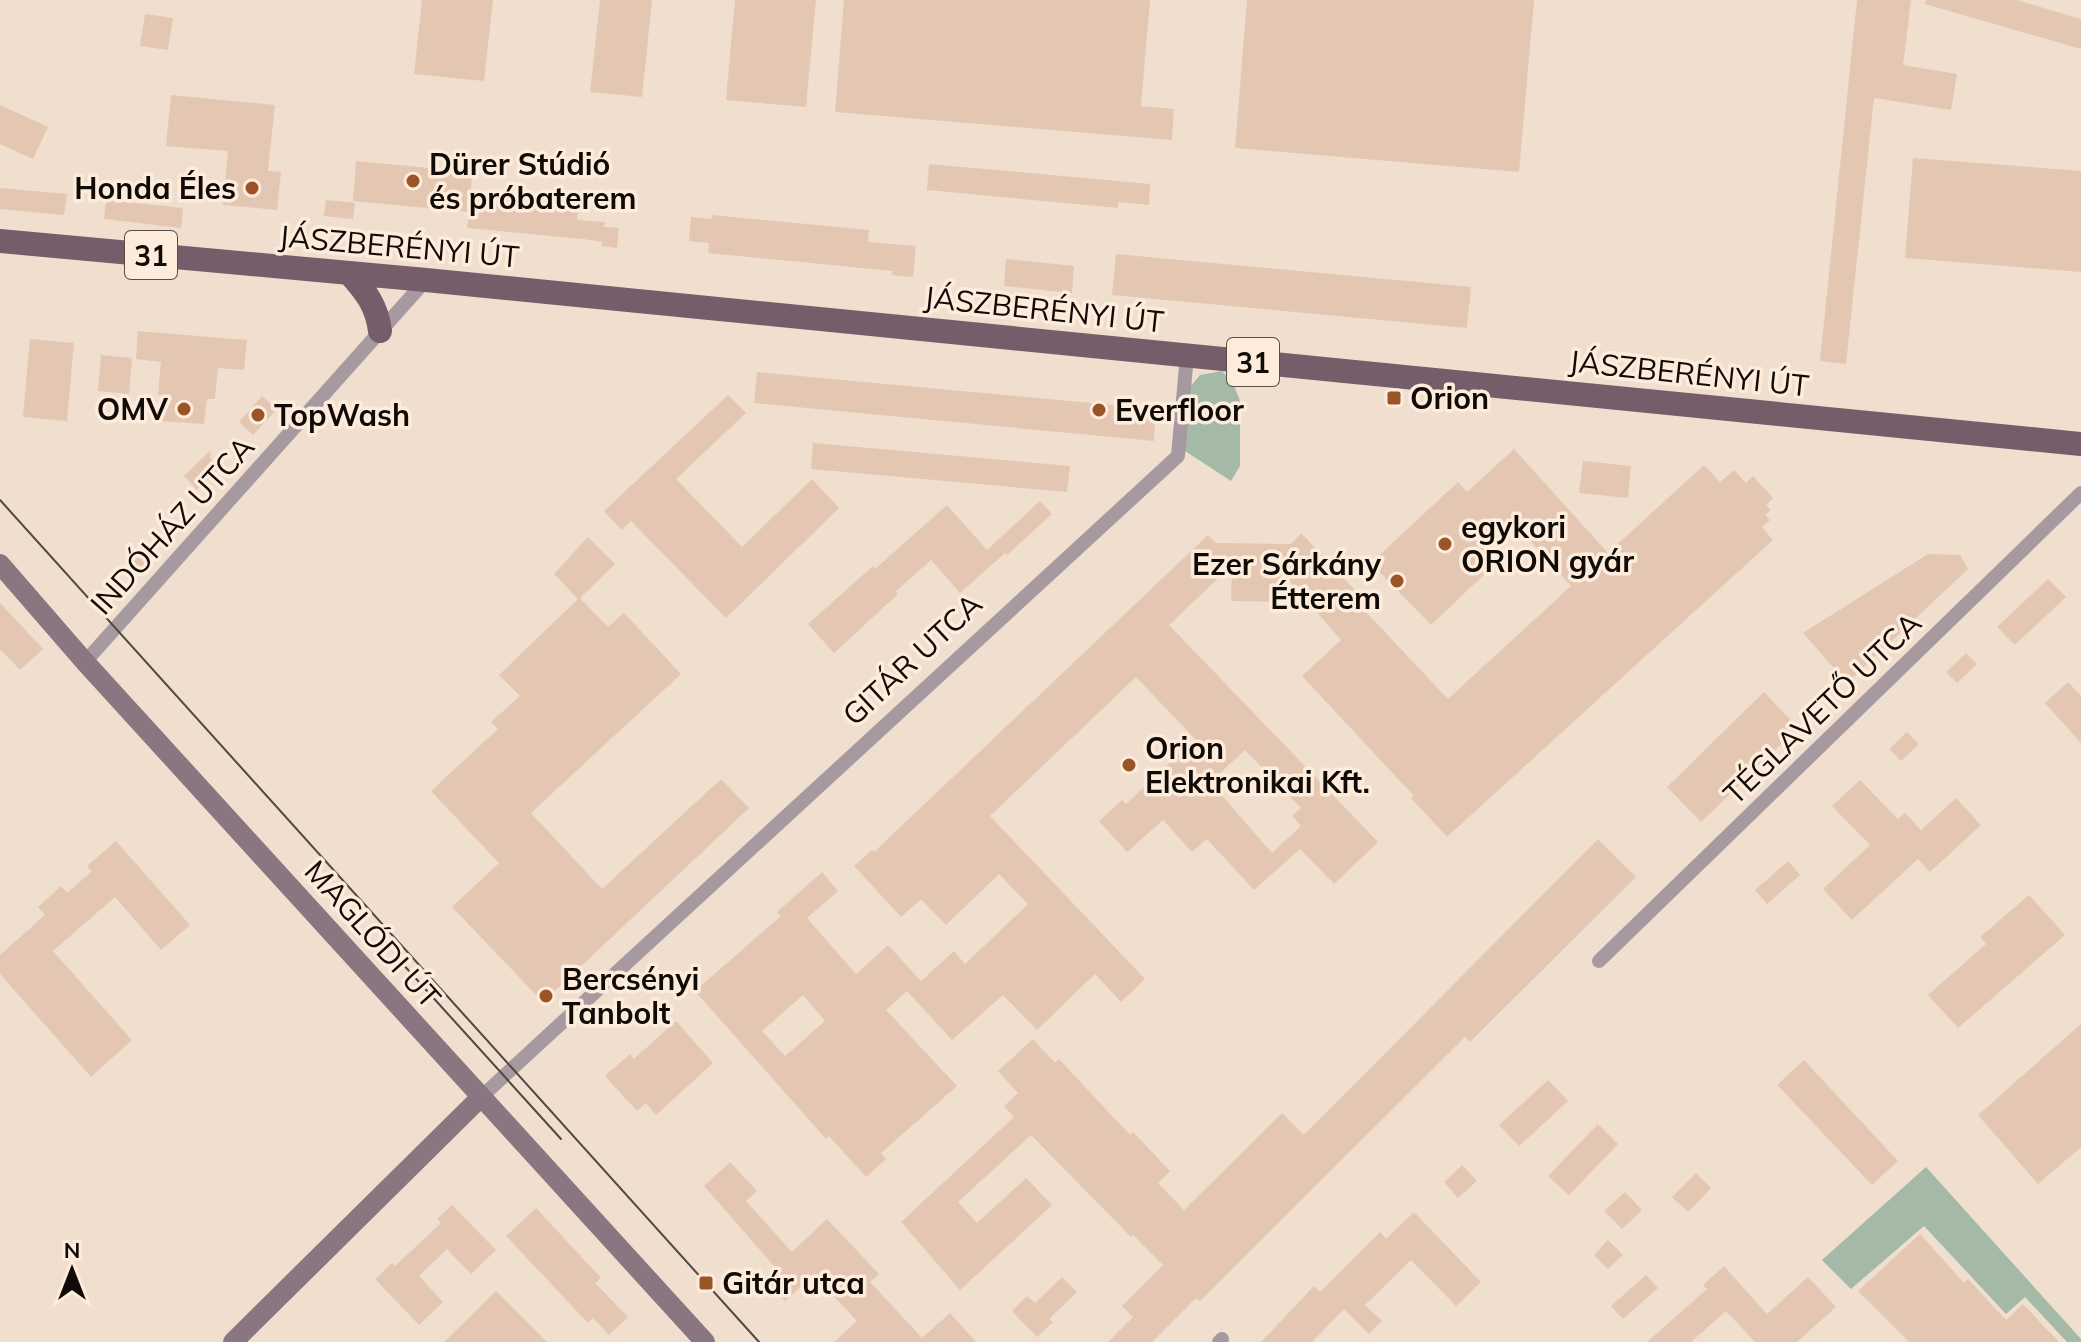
<svg xmlns="http://www.w3.org/2000/svg" width="2081" height="1342" font-family="Mulish,sans-serif">
	<style>
		.green { fill: #a5baa6 }
		.building { fill: #e3c7b2; fill-rule: evenodd }
		.lines { fill: none; stroke-linecap: round; stroke-linejoin: round }
		.street { stroke: #a799a0; stroke-width: 14 }
		.secondary { stroke: #8a7680; stroke-width: 20 }
		.primary { stroke: #755d69; stroke-width: 24 }
		.tram { stroke: #50483f; stroke-width: 2 }
		.poi-dot { fill: #995428; stroke: #fdecdb; stroke-width: 3 }
		.labels { text-anchor: middle; dominant-baseline: central; stroke-width: 7; stroke-linejoin: round; paint-order: stroke }
		.shield { fill: #fdecdb; stroke: #574e46; stroke-width: 2 }
		.shield-label { font-size: 28px; font-weight: bold; fill: #100b06 }
		.poi-label { font-size: 30px; font-weight: bold; fill: #100b06; stroke: #fdecdb; text-anchor: start }
		.street-label { font-size: 30px; fill: #100b06; stroke: #fdecdb }
	</style>
	<rect width="100%" height="100%" fill="#f0dfce"/>
	<!-- green -->
	<path class="green" d="M 1222,371 L 1233,383 L 1240,401 L 1240,466 L 1231,481 L 1182,449 L 1190,387 L 1200,375 Z
		M 1926,1167 L 2081,1339 L 2081,1342 L 2067,1342 L 2025,1297 L 2006,1314 L 1924,1226 L 1851,1289 L 1822,1260 Z"/>
	<!-- building -->
	<path class="building" d="M 422,0 L 493,0 L 484,81 L 414,74 Z
		M 600,0 L 652,0 L 642,97 L 590,92 Z
		M 735,0 L 816,0 L 806,107 L 726,100 Z
		M 844,0 L 1150,0 L 1141,106 L 1174,109 L 1172,140 L 835,112 Z
		M 1247,0 L 1534,0 L 1519,172 L 1235,148 Z
		M 1857,0 L 1911,0 L 1903,65 L 1957,74 L 1951,110 L 1874,98 L 1846,364 L 1820,361 Z
		M 1926,0 L 2017,0 L 2081,19 L 2081,49 L 1925,4 Z
		M 145,14 L 173,18 L 168,50 L 140,46 Z
		M 171,95 L 275,105 L 268,171 L 281,172 L 277,210 L 223,205 L 228,151 L 166,146 Z
		M 0,105 L 48,127 L 33,159 L 0,144 Z
		M 1913,158 L 2081,171 L 2081,272 L 1905,258 Z
		M 356,161 L 472,172 L 471,190 L 484,191 L 483,196 L 578,205 L 577,220 L 605,222 L 604,227 L 619,228 L 617,248 L 601,246 L 602,242 L 583,239 L 467,228 L 469,212 L 353,201 Z
		M 929,164 L 1150,184 L 1149,205 L 1118,202 L 1118,208 L 927,190 Z
		M 0,188 L 67,194 L 64,215 L 0,209 Z
		M 106,200 L 183,208 L 181,228 L 104,219 Z
		M 326,200 L 355,203 L 353,219 L 324,216 Z
		M 712,215 L 869,230 L 868,242 L 916,246 L 913,277 L 892,275 L 893,271 L 708,253 L 709,243 L 689,241 L 691,217 L 712,219 Z
		M 1116,254 L 1471,287 L 1467,328 L 1112,295 Z
		M 1006,259 L 1074,266 L 1072,293 L 1004,286 Z
		M 138,331 L 247,340 L 244,370 L 218,368 L 215,399 L 207,399 L 204,424 L 161,421 L 164,395 L 158,395 L 161,362 L 136,359 Z
		M 30,339 L 74,343 L 67,421 L 23,417 Z
		M 101,355 L 132,358 L 129,394 L 98,391 Z
		M 757,372 L 1156,409 L 1154,441 L 754,403 Z
		M 728,395 L 746,413 L 676,479 L 742,547 L 812,479 L 839,508 L 726,618 L 631,521 L 622,530 L 604,511 Z
		M 262,396 L 277,409 L 253,435 L 239,422 Z
		M 813,443 L 1070,466 L 1067,492 L 811,469 Z
		M 1514,449 L 1608,553 L 1704,465 L 1720,482 L 1734,470 L 1746,483 L 1753,476 L 1773,498 L 1766,505 L 1771,510 L 1765,515 L 1770,520 L 1762,527 L 1773,540 L 1447,837 L 1411,798 L 1414,796 L 1302,676 L 1341,640 L 1281,571 L 1280,602 L 1231,601 L 1232,565 L 1169,625 L 1378,842 L 1334,884 L 1300,849 L 1254,890 L 1207,839 L 1192,852 L 1163,820 L 1127,852 L 1099,821 L 1122,800 L 1126,804 L 1195,739 L 1136,677 L 990,816 L 1145,979 L 1121,1002 L 1095,974 L 1037,1030 L 1003,995 L 952,1040 L 907,991 L 886,1010 L 957,1086 L 881,1153 L 886,1159 L 866,1177 L 829,1136 L 826,1139 L 695,991 L 781,916 L 777,912 L 822,872 L 838,891 L 807,918 L 856,974 L 888,945 L 921,981 L 954,951 L 965,964 L 1028,904 L 999,874 L 946,925 L 921,899 L 901,917 L 854,866 L 872,850 L 874,852 L 1208,535 L 1216,543 L 1291,544 L 1301,533 L 1371,607 L 1366,612 L 1448,699 L 1571,586 L 1517,526 L 1483,558 L 1492,567 L 1431,625 L 1371,563 L 1458,482 L 1467,492 ZM 1245,750 L 1301,808 L 1292,816 L 1301,826 L 1272,853 L 1210,782 ZM 803,995 L 825,1021 L 785,1056 L 762,1031 Z
		M 211,450 L 210,458 L 220,468 L 197,490 L 184,476 Z
		M 1583,461 L 1631,466 L 1628,498 L 1579,493 Z
		M 1040,501 L 1052,514 L 1007,555 L 1005,553 L 960,593 L 931,560 L 896,591 L 898,594 L 834,653 L 808,624 L 873,566 L 875,569 L 947,505 L 987,550 Z
		M 588,537 L 615,564 L 580,598 L 608,627 L 624,613 L 681,674 L 531,813 L 602,889 L 721,779 L 749,808 L 543,1002 L 452,907 L 499,863 L 431,791 L 498,729 L 491,722 L 520,696 L 499,675 L 578,599 L 554,574 Z
		M 138,550 L 150,560 L 140,571 L 128,561 Z
		M 1928,554 L 1960,555 L 1968,569 L 1847,683 L 1803,633 Z
		M 2048,579 L 2066,597 L 2015,645 L 1997,627 Z
		M 0,603 L 43,649 L 20,670 L 0,649 Z
		M 1966,653 L 1977,664 L 1957,683 L 1946,672 Z
		M 2068,682 L 2081,696 L 2081,743 L 2045,703 Z
		M 1764,692 L 1798,728 L 1701,822 L 1667,787 Z
		M 1907,732 L 1919,744 L 1901,761 L 1889,749 Z
		M 1860,780 L 1898,819 L 1905,813 L 1921,830 L 1956,798 L 1981,825 L 1930,872 L 1918,859 L 1852,920 L 1823,889 L 1870,845 L 1832,806 Z
		M 1598,839 L 1636,877 L 1470,1042 L 1465,1037 L 1200,1301 L 1196,1298 L 1152,1342 L 1108,1342 L 1133,1317 L 1122,1306 L 1163,1265 L 1133,1235 L 1131,1237 L 1031,1135 L 958,1202 L 977,1223 L 1026,1178 L 1052,1205 L 960,1290 L 901,1222 L 1014,1117 L 1004,1106 L 1018,1093 L 998,1071 L 1033,1039 L 1055,1063 L 1059,1059 L 1130,1135 L 1133,1132 L 1170,1171 L 1158,1183 L 1184,1210 L 1282,1113 L 1304,1135 Z
		M 116,841 L 190,925 L 161,950 L 115,897 L 53,951 L 132,1040 L 91,1077 L 0,974 L 0,955 L 45,915 L 38,907 L 61,886 L 67,893 L 92,871 L 87,866 Z
		M 1788,861 L 1800,875 L 1767,904 L 1755,890 Z
		M 2029,895 L 2065,935 L 1958,1028 L 1928,995 L 1986,944 L 1980,937 Z
		M 676,1021 L 713,1063 L 656,1115 L 646,1103 L 637,1111 L 605,1076 L 630,1054 L 634,1059 Z
		M 2081,1024 L 2081,1147 L 2038,1184 L 1978,1115 Z
		M 1804,1060 L 1898,1161 L 1872,1185 L 1777,1085 Z
		M 1548,1080 L 1568,1101 L 1519,1146 L 1499,1125 Z
		M 1598,1124 L 1618,1144 L 1569,1195 L 1548,1176 Z
		M 730,1162 L 757,1191 L 746,1201 L 792,1252 L 827,1219 L 879,1274 L 870,1282 L 922,1338 L 950,1313 L 976,1342 L 834,1342 L 857,1321 L 814,1275 L 785,1301 L 764,1278 L 775,1267 L 704,1186 Z
		M 1462,1165 L 1477,1181 L 1458,1198 L 1444,1182 Z
		M 1696,1173 L 1711,1188 L 1688,1212 L 1672,1197 Z
		M 1625,1192 L 1642,1210 L 1622,1229 L 1604,1211 Z
		M 452,1205 L 496,1250 L 471,1274 L 447,1249 L 419,1276 L 443,1302 L 419,1325 L 375,1279 L 392,1263 L 395,1266 L 441,1223 L 437,1219 Z
		M 536,1208 L 601,1278 L 595,1283 L 628,1317 L 609,1335 L 593,1318 L 588,1323 L 506,1236 Z
		M 1414,1212 L 1481,1282 L 1456,1306 L 1411,1260 L 1365,1305 L 1382,1321 L 1369,1334 L 1344,1309 L 1312,1342 L 1261,1342 L 1314,1286 L 1320,1292 L 1380,1232 L 1386,1239 Z
		M 1920,1234 L 1964,1283 L 1968,1279 L 2006,1320 L 2023,1304 L 2059,1342 L 1909,1342 L 1858,1291 Z
		M 1608,1240 L 1623,1255 L 1608,1269 L 1594,1255 Z
		M 1724,1266 L 1767,1314 L 1808,1277 L 1836,1307 L 1797,1342 L 1755,1342 L 1726,1311 L 1691,1342 L 1647,1342 L 1707,1289 L 1703,1285 Z
		M 1646,1275 L 1658,1288 L 1623,1319 L 1611,1306 Z
		M 1062,1277 L 1077,1292 L 1049,1319 L 1053,1322 L 1037,1337 L 1012,1311 L 1027,1296 L 1035,1303 Z
		M 496,1291 L 547,1342 L 444,1342 Z"/>
	<g class="lines">
		<!-- street -->
		<path class="street" d="M 85,662 L 426,280
			M 1599,961 L 2081,493
			M 480,1098 L 1178,456 L 1187,355
			M 1219,1342 L 1222,1339"/>
		<!-- secondary -->
		<path class="secondary" d="M 0,564 L 85,662 L 705,1342
			M 233,1342 L 480,1098"/>
		<!-- primary -->
		<path class="primary" d="M 0,241 L 426,280 L 2081,444
			M 349,273 C 366,292 377,306 380,331"/>
		<!-- tram -->
		<path class="tram" d="M 0,500 L 759,1342
			M 400,961 L 561,1139"/>
	</g>
	<!-- markers -->
	<g class="poi-dot">
		<circle cx="413" cy="181" r="8"/>
		<circle cx="252" cy="188" r="8"/>
		<rect x="1386" y="390" width="16" height="16" rx="4"/>
		<circle cx="184" cy="409" r="8"/>
		<circle cx="1099" cy="410" r="8"/>
		<circle cx="258" cy="415" r="8"/>
		<circle cx="1445" cy="544" r="8"/>
		<circle cx="1397" cy="581" r="8"/>
		<circle cx="1129" cy="765" r="8"/>
		<circle cx="546" cy="996" r="8"/>
		<rect x="698" y="1275" width="16" height="16" rx="4"/>
	</g>
	<g class="labels">
		<!-- shield labels -->
		<g class="shield">
			<rect x="125" y="231" width="52" height="48" rx="6"/>
			<rect x="1227" y="338" width="52" height="48" rx="6"/>
		</g>
		<g class="shield-label">
			<text x="151" y="255">31</text>
			<text x="1253" y="362">31</text>
		</g>
		<!-- poi labels -->
		<g class="poi-label">
			<text x="429" y="164">Dürer Stúdió<tspan x="429" dy="34">és próbaterem</tspan></text>
			<text x="236" y="188" text-anchor="end">Honda Éles</text>
			<text x="1410" y="398">Orion</text>
			<text x="168" y="409" text-anchor="end">OMV</text>
			<text x="1115" y="410">Everfloor</text>
			<text x="274" y="415">TopWash</text>
			<text x="1461" y="527">egykori<tspan x="1461" dy="34">ORION gyár</tspan></text>
			<text x="1381" y="564" text-anchor="end">Ezer Sárkány<tspan x="1381" dy="34">Étterem</tspan></text>
			<text x="1145" y="748">Orion<tspan x="1145" dy="34">Elektronikai Kft.</tspan></text>
			<text x="562" y="979">Bercsényi<tspan x="562" dy="34">Tanbolt</tspan></text>
			<text x="722" y="1283">Gitár utca</text>
		</g>
		<!-- street labels -->
		<g class="street-label">
			<text transform="translate(399 246) rotate(5)">JÁSZBERÉNYI ÚT</text>
			<text transform="translate(1044 309) rotate(6)">JÁSZBERÉNYI ÚT</text>
			<text transform="translate(1689 373) rotate(6)">JÁSZBERÉNYI ÚT</text>
			<text transform="translate(172 525) rotate(-48)">INDÓHÁZ UTCA</text>
			<text transform="translate(912 659) rotate(-43)">GITÁR UTCA</text>
			<text transform="translate(1822 708) rotate(-44)">TÉGLAVETŐ UTCA</text>
			<text transform="translate(373 934) rotate(48)">MAGLÓDI ÚT</text>
		</g>
	</g>
	<!-- north arrow -->
	<g transform="translate(72 1270)" stroke="#fdecdb" stroke-width="6" paint-order="stroke">
	<path d="M0-6L14 30L0 20L-14 30Z" fill="#100b06"/>
	<text y="-12" font-size="22" font-weight="bold" text-anchor="middle" fill="#100b06">N</text>
	</g>
</svg>
